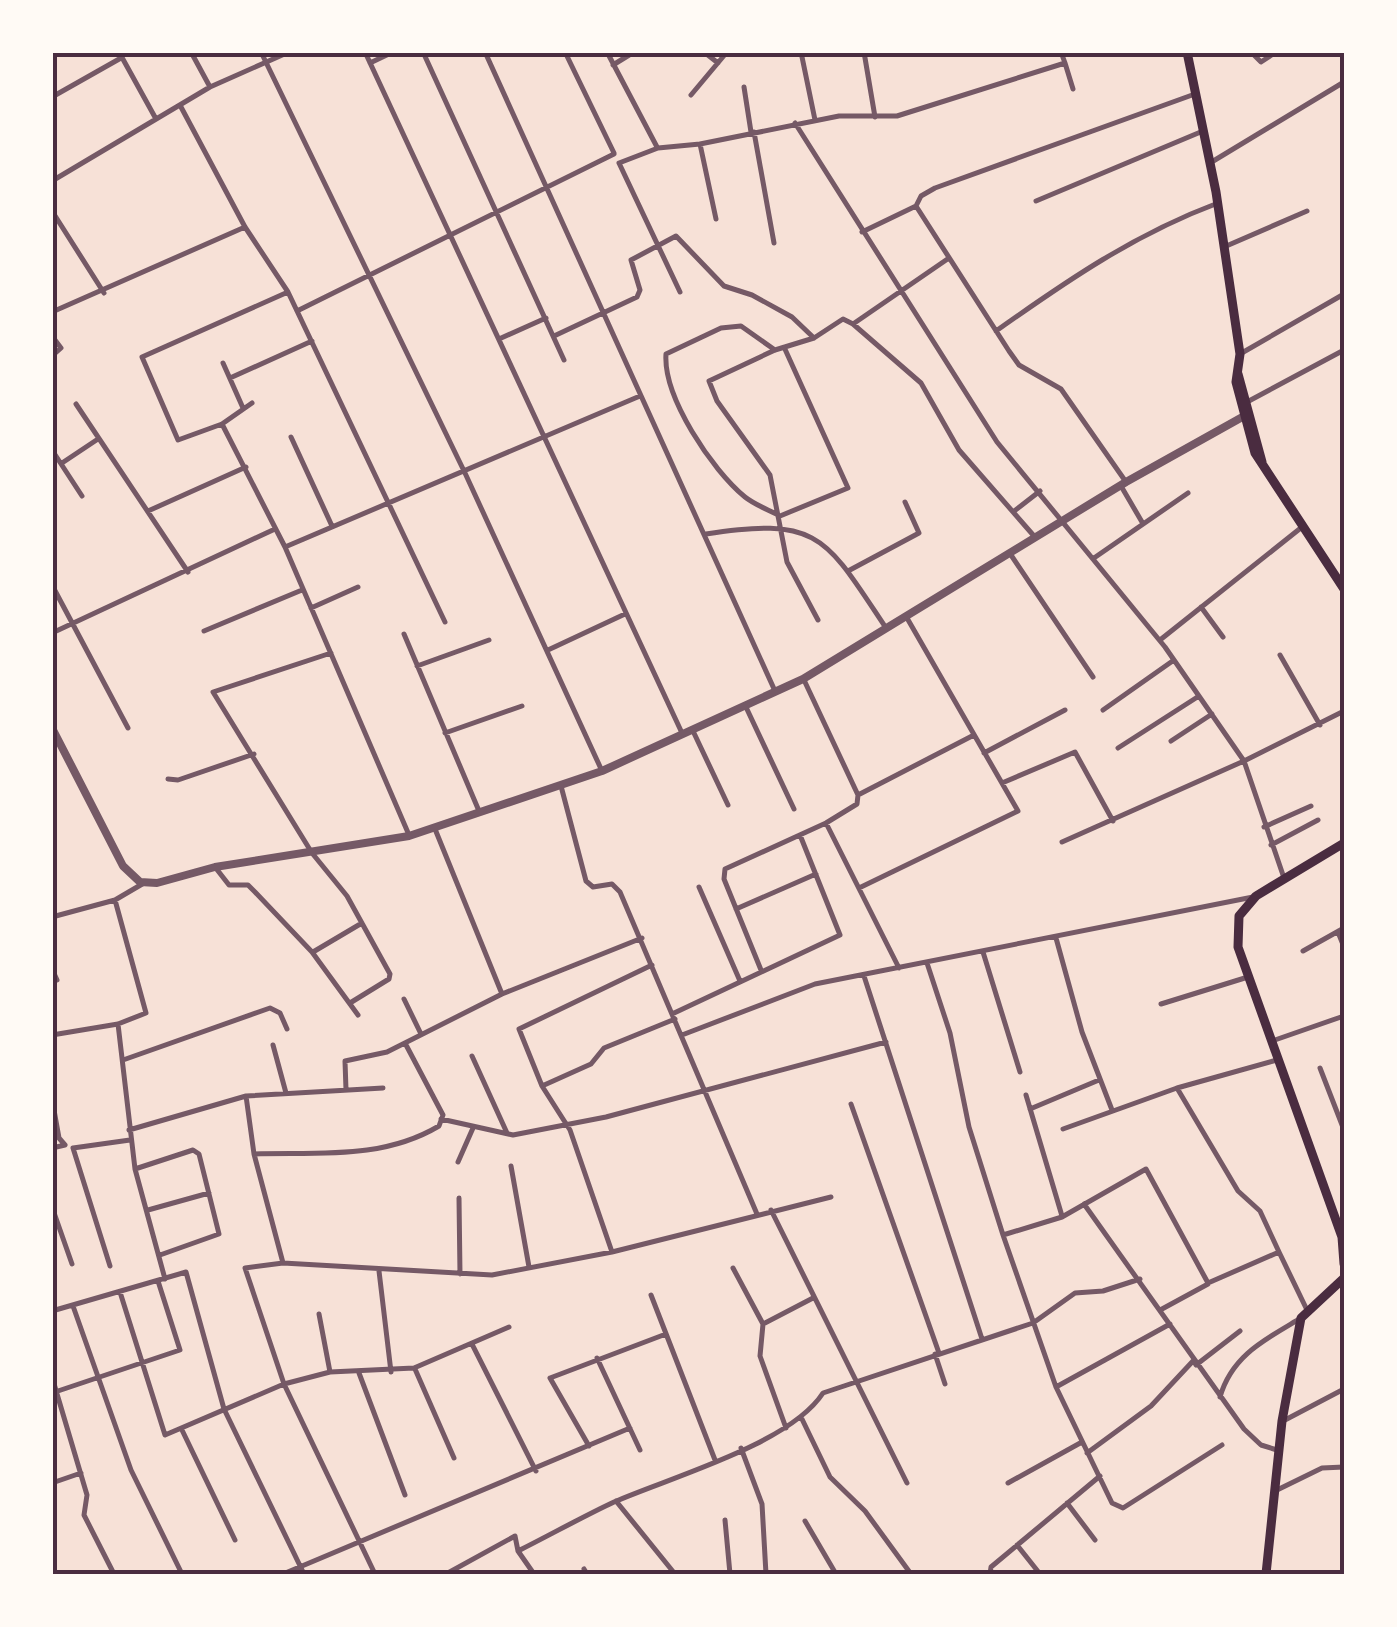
<svg xmlns="http://www.w3.org/2000/svg" width="1397" height="1627" font-family="'DM Sans',sans-serif">
	<style>
		.lines { fill: none; stroke-linecap: round; stroke-linejoin: round }
		.minor { stroke: #755966; stroke-width: 5 }
		.tertiary { stroke: #755966; stroke-width: 8 }
		.primary { stroke: #4a2c40; stroke-width: 9 }
		.neatline { fill: none; stroke: #4a2c40; stroke-width: 4 }
	</style>
	<rect width="100%" height="100%" fill="#f7e1d7"/>
	<g class="lines">
		<!-- minor -->
		<path class="minor" d="M 119,52 L 156,119
			M 191,52 L 210,87
			M 261,52 L 465,473 L 602,771
			M 365,52 L 682,733
			M 423,52 L 564,360
			M 485,52 L 775,691
			M 565,52 L 614,153
			M 607,52 L 657,147
			M 643,52 L 644,52
			M 704,52 L 718,63
			M 801,52 L 815,120
			M 864,52 L 875,117
			M 1251,52 L 1261,62 L 1276,52
			M 370,63 L 393,52
			M 1065,63 L 1073,89
			M 613,65 L 634,52
			M 744,87 L 751,132
			M 691,95 L 727,52
			M 52,97 L 121,58
			M 181,107 L 245,227 L 288,292 L 445,622
			M 795,123 L 997,442 L 1165,647 L 1244,761 L 1284,878
			M 754,132 L 774,243
			M 700,144 L 716,219
			M 619,163 L 658,148 L 700,144 L 839,116 L 897,116 L 1065,63 L 1061,52
			M 619,163 L 680,292
			M 1210,163 L 1344,82
			M 52,181 L 210,87 L 289,52
			M 1036,201 L 1203,131
			M 52,211 L 104,293
			M 862,232 L 916,206
			M 1224,247 L 1307,211
			M 297,311 L 614,154
			M 52,312 L 245,227
			M 853,324 L 921,383 L 959,450 L 1034,536
			M 996,331 C 1068,280 1135,234 1218,203
			M 52,336 L 61,348 L 52,356
			M 554,336 L 637,297 L 640,290 L 631,260 L 676,236 L 724,286 L 752,295 L 792,317 L 814,338
			M 499,339 L 546,318
			M 775,350 L 741,326 L 721,328 L 666,354 C 663,397 712,470 745,497 C 755,505 769,510 780,516
			M 1240,354 L 1344,294
			M 223,363 L 243,408
			M 230,378 L 312,341
			M 1247,402 L 1344,350
			M 252,403 L 222,424 L 178,440 L 142,357 L 288,292
			M 76,404 L 188,572
			M 222,424 L 285,547 L 409,835
			M 291,437 L 332,526
			M 52,450 L 82,496
			M 62,463 L 98,439
			M 1126,482 L 1061,389 L 1019,365 L 1009,351 L 916,206 L 921,196 L 935,188 L 1195,94
			M 1121,486 L 1142,522
			M 148,511 L 246,467
			M 1013,512 L 1040,491
			M 780,516 L 848,488 L 784,347
			M 706,534 C 820,516 826,538 886,628
			M 285,547 L 640,396
			M 1011,555 L 1093,677
			M 1094,558 L 1188,493
			M 848,571 L 919,533 L 905,502
			M 52,585 L 128,728
			M 1201,607 L 1223,637
			M 311,608 L 358,587
			M 818,620 L 787,562 L 770,475 L 717,401 L 709,381 L 775,350 L 814,338 L 843,319 L 853,324 L 949,258
			M 204,631 L 302,590
			M 52,633 L 275,529
			M 404,634 L 479,811
			M 1160,640 L 1302,527
			M 548,650 L 625,614
			M 331,653 L 213,692 L 312,853 L 347,896 L 390,974 L 389,979 L 350,1003
			M 1280,655 L 1320,725
			M 417,666 L 489,640
			M 804,680 L 858,795
			M 745,705 L 794,809
			M 1103,710 L 1174,660
			M 693,731 L 728,805
			M 445,733 L 522,706
			M 1171,741 L 1212,714
			M 1118,748 L 1199,696
			M 984,753 L 1065,710
			M 168,779 L 178,780 L 254,754
			M 1002,783 L 1075,752 L 1113,821
			M 561,786 L 586,881 L 593,887 L 612,884 L 620,892 L 757,1214
			M 826,823 L 899,968
			M 1264,827 L 1311,806
			M 435,829 L 502,994
			M 1062,842 L 1244,761 L 1344,711
			M 1271,845 L 1318,820
			M 215,867 L 229,885 L 248,885 L 255,892 L 312,952 L 358,1015
			M 699,887 L 740,981
			M 859,888 L 1018,811 L 907,618
			M 736,909 L 816,874
			M 52,917 L 115,900 L 144,883
			M 1338,932 L 1344,947
			M 1056,938 L 1082,1032 L 1112,1110
			M 1303,951 L 1344,928
			M 313,952 L 362,923
			M 983,952 L 1020,1072
			M 927,963 L 950,1033 L 969,1127 L 1003,1235 L 1056,1387 L 1112,1503 L 1123,1508 L 1222,1445
			M 52,969 L 57,980
			M 761,970 L 724,879 L 725,869 L 826,823 L 857,804 L 858,795 L 974,735
			M 864,976 L 982,1339
			M 404,999 L 421,1034
			M 1161,1004 L 1248,977
			M 672,1014 L 840,935 L 800,835
			M 118,1024 L 135,1169 L 165,1279
			M 52,1035 L 118,1024 L 146,1013 L 115,900
			M 682,1035 L 815,984 L 1253,897
			M 1272,1041 L 1344,1016
			M 273,1045 L 286,1093
			M 472,1056 L 507,1133
			M 123,1060 L 270,1008 L 280,1013 L 287,1029
			M 1320,1068 L 1344,1130
			M 542,1086 L 591,1064 L 604,1048 L 675,1019
			M 1177,1088 L 1238,1191 L 1260,1211 L 1279,1252
			M 346,1090 L 345,1061 L 387,1052 L 502,994 L 642,938
			M 1026,1095 L 1062,1216
			M 246,1096 L 254,1154 L 283,1263 L 245,1268 L 284,1384 L 375,1574
			M 52,1099 L 59,1138 L 65,1145 L 52,1148
			M 851,1104 L 939,1353
			M 1030,1109 L 1099,1080
			M 441,1119 L 513,1135 L 606,1117 L 886,1042
			M 1063,1129 L 1177,1088 L 1277,1060
			M 129,1130 L 246,1096 L 383,1088
			M 254,1154 C 318,1152 382,1160 439,1126 L 443,1115 L 405,1043
			M 458,1162 L 473,1128
			M 511,1166 L 529,1267
			M 135,1169 L 193,1150 L 199,1154 L 219,1234 L 160,1255
			M 459,1198 L 460,1274
			M 1084,1204 L 1244,1429 L 1261,1445 L 1277,1450
			M 52,1207 L 72,1264
			M 148,1210 L 209,1193
			M 771,1210 L 907,1483
			M 1003,1235 L 1062,1217 L 1146,1169 L 1208,1283 L 1279,1252 L 1307,1310
			M 612,1252 L 570,1130 L 542,1086 L 519,1029 L 652,965
			M 283,1263 L 492,1275 L 612,1252 L 831,1197
			M 110,1266 L 73,1148 L 130,1140
			M 733,1268 L 763,1324 L 760,1356 L 786,1428
			M 379,1271 L 391,1372
			M 120,1292 L 165,1435 L 284,1384 L 330,1372 L 414,1368 L 509,1327
			M 651,1295 L 715,1460
			M 73,1306 L 131,1470 L 182,1574
			M 1162,1309 L 1208,1284
			M 52,1311 L 186,1272 L 224,1409 L 304,1574
			M 319,1314 L 330,1372
			M 763,1324 L 813,1298
			M 472,1344 L 536,1471
			M 935,1354 L 945,1384
			M 597,1358 L 640,1450
			M 1196,1365 L 1240,1331
			M 415,1369 L 454,1458
			M 359,1373 L 405,1495
			M 52,1377 L 87,1495 L 84,1515 L 114,1574
			M 1056,1387 L 1170,1324
			M 52,1393 L 180,1350 L 158,1281
			M 1220,1397 C 1232,1355 1266,1339 1301,1318
			M 801,1417 L 830,1477 L 865,1511 L 911,1574
			M 1285,1420 L 1344,1389
			M 182,1430 L 235,1540
			M 589,1446 L 550,1378 L 666,1334
			M 741,1448 L 762,1504 L 766,1574
			M 1087,1453 L 1151,1406 L 1193,1361
			M 52,1483 L 81,1473
			M 1008,1483 L 1082,1442
			M 1275,1491 L 1322,1468 L 1344,1467
			M 616,1501 L 675,1574
			M 1067,1503 L 1095,1540
			M 725,1520 L 730,1574
			M 805,1521 L 836,1574
			M 1017,1545 L 1040,1574
			M 518,1551 C 550,1535 582,1517 614,1502 C 671,1477 790,1444 823,1393 L 1033,1323 L 1075,1293 L 1103,1291 L 1140,1279
			M 584,1569 L 587,1574
			M 283,1574 L 630,1428
			M 446,1574 L 515,1536 L 518,1551 L 534,1574
			M 990,1574 L 991,1567 L 1100,1476"/>
		<!-- tertiary -->
		<path class="tertiary" d="M 52,728 L 123,866 L 140,882 L 157,883 L 215,867 L 409,836 L 602,771 L 803,679 L 1126,482 L 1246,415"/>
		<!-- primary -->
		<path class="primary" d="M 1187,52 L 1216,192 L 1240,354 L 1236,382 L 1255,453 L 1344,589
			M 1238,374 L 1262,462
			M 1344,843 L 1256,896 L 1239,916 L 1238,947 L 1342,1237 L 1344,1264
			M 1266,1574 L 1282,1421 L 1301,1318 L 1344,1278"/>
	</g>
	<!-- border -->
	<rect width="1397" height="1627" fill="none" stroke="#fffaf5" stroke-width="110"/>
	<rect x="55" y="55" width="1287" height="1517" class="neatline"/>
</svg>
